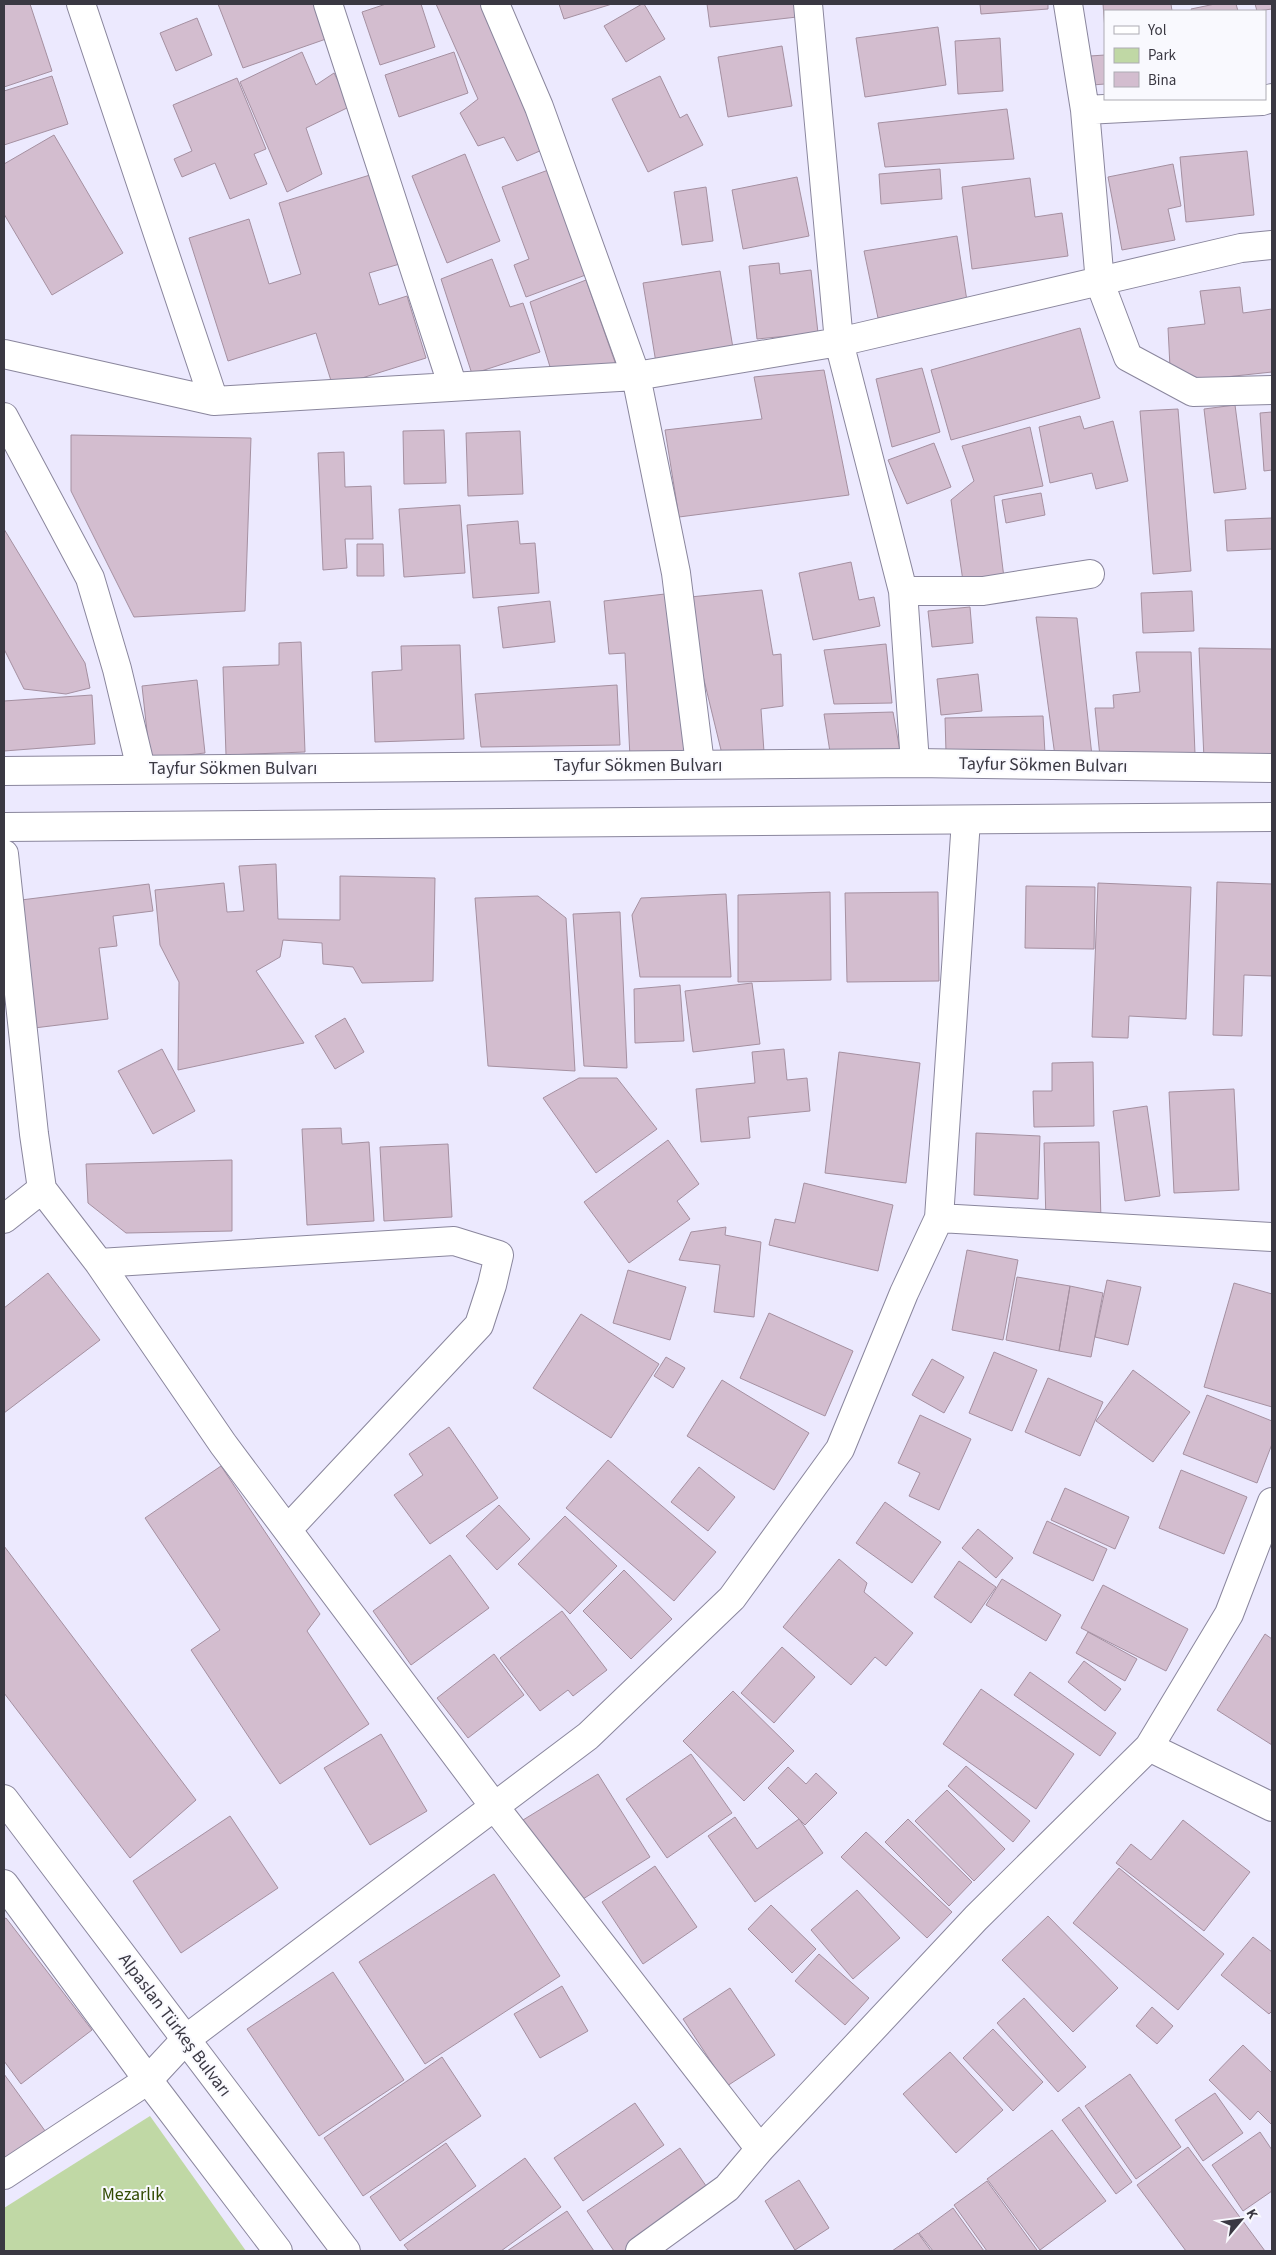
<svg xmlns="http://www.w3.org/2000/svg" width="1276" height="2255" font-family="'Source Sans 3',sans-serif">
	<style>
		.green { fill: #c0d8a5 }
		.building { fill: #d3bdcf; stroke: #a590a1 }
		.lines { fill: none; stroke-linecap: round; stroke-linejoin: round }
		.minor-casing { stroke: #8a869d; stroke-width: 30 }
		.major-casing { stroke: #8a869d; stroke-width: 30 }
		.minor { stroke: #fff; stroke-width: 28 }
		.major { stroke: #fff; stroke-width: 28 }
		.labels { text-anchor: middle; dominant-baseline: central; stroke-width: 4; stroke-linejoin: round; paint-order: stroke }
		.street-label { font-size: 18px; fill: #3a3842; stroke: #f9f9fe }
		.park-label { font-size: 18px; fill: #324a03; stroke: #f9f9fe }
	</style>
	<rect width="100%" height="100%" fill="#ece9fe"/>
	<!-- green -->
	<path class="green" d="M 150,2116 L 246,2251 L 4,2251 L 4,2208 Z"/>
	<!-- building -->
	<path class="building" d="M 4,4 L 30,4 L 52,71 L 4,87 Z
		M 218,4 L 316,4 L 326,39 L 243,68 Z
		M 386,4 L 421,4 L 435,47 L 380,65 L 362,12 Z
		M 436,4 L 480,4 L 542,150 L 517,161 L 504,137 L 478,146 L 460,113 L 478,99 Z
		M 559,4 L 612,4 L 564,19 Z
		M 642,4 L 644,4 L 665,39 L 626,62 L 604,26 Z
		M 707,4 L 796,4 L 797,17 L 710,27 Z
		M 980,4 L 1048,4 L 1048,9 L 981,14 Z
		M 1103,4 L 1171,4 L 1172,11 L 1105,11 L 1105,30 Z
		M 1215,4 L 1236,4 L 1238,11 L 1192,11 L 1191,9 Z
		M 1255,4 L 1272,4 L 1272,9 L 1257,11 Z
		M 197,18 L 212,55 L 176,71 L 160,33 Z
		M 938,27 L 946,85 L 865,97 L 856,38 Z
		M 1000,38 L 1003,91 L 958,94 L 955,41 Z
		M 782,46 L 792,106 L 728,117 L 718,57 Z
		M 302,52 L 316,85 L 334,73 L 351,106 L 306,128 L 322,174 L 287,192 L 240,82 Z
		M 454,52 L 468,93 L 399,117 L 385,75 Z
		M 1105,55 L 1105,84 L 1092,85 L 1090,56 Z
		M 52,76 L 68,124 L 4,145 L 4,91 Z
		M 660,76 L 680,118 L 687,114 L 703,145 L 648,172 L 612,99 Z
		M 237,78 L 266,149 L 254,154 L 267,184 L 230,199 L 215,163 L 182,177 L 174,159 L 192,151 L 173,105 Z
		M 1007,109 L 1014,159 L 885,167 L 878,123 Z
		M 54,135 L 123,253 L 52,295 L 4,214 L 4,164 Z
		M 1247,151 L 1254,215 L 1186,222 L 1180,157 Z
		M 465,154 L 500,241 L 447,263 L 412,176 Z
		M 1173,164 L 1181,206 L 1168,209 L 1175,240 L 1122,250 L 1108,177 Z
		M 551,169 L 591,273 L 526,297 L 514,265 L 529,259 L 502,187 Z
		M 940,169 L 942,199 L 881,204 L 879,174 Z
		M 370,175 L 386,226 L 390,225 L 403,263 L 369,273 L 379,305 L 407,296 L 426,358 L 333,387 L 316,333 L 228,361 L 189,238 L 249,219 L 269,284 L 301,274 L 279,203 Z
		M 797,177 L 809,236 L 743,249 L 732,190 Z
		M 1030,178 L 1035,217 L 1062,213 L 1068,256 L 972,269 L 962,187 Z
		M 706,187 L 713,241 L 682,245 L 674,192 Z
		M 957,236 L 967,301 L 878,318 L 864,251 Z
		M 492,259 L 510,307 L 523,303 L 540,352 L 472,374 L 441,279 Z
		M 779,263 L 780,274 L 811,270 L 818,333 L 757,339 L 749,266 Z
		M 720,271 L 733,348 L 656,363 L 643,283 Z
		M 586,280 L 616,365 L 551,370 L 530,302 Z
		M 1240,287 L 1243,313 L 1272,309 L 1272,372 L 1197,380 L 1170,367 L 1168,328 L 1205,324 L 1200,291 Z
		M 1080,328 L 1100,398 L 951,440 L 931,370 Z
		M 922,368 L 940,432 L 892,447 L 876,379 Z
		M 824,370 L 849,495 L 679,517 L 665,430 L 762,419 L 754,377 Z
		M 1235,405 L 1246,489 L 1214,493 L 1204,409 Z
		M 1178,409 L 1191,571 L 1153,574 L 1140,411 Z
		M 1272,412 L 1272,470 L 1264,471 L 1260,413 Z
		M 1080,416 L 1084,429 L 1113,421 L 1128,481 L 1096,489 L 1092,473 L 1050,483 L 1039,427 Z
		M 1030,427 L 1043,486 L 994,496 L 1004,578 L 963,581 L 951,500 L 974,481 L 962,446 Z
		M 444,430 L 446,483 L 404,484 L 403,431 Z
		M 520,431 L 523,494 L 468,496 L 466,433 Z
		M 71,435 L 251,438 L 245,611 L 134,617 L 71,491 Z
		M 934,443 L 951,487 L 907,504 L 888,460 Z
		M 344,452 L 345,487 L 371,486 L 373,539 L 345,539 L 347,568 L 323,570 L 318,453 Z
		M 1041,493 L 1045,515 L 1006,523 L 1002,500 Z
		M 460,505 L 465,573 L 404,577 L 399,509 Z
		M 1272,518 L 1272,549 L 1227,551 L 1225,520 Z
		M 518,521 L 520,544 L 535,543 L 539,593 L 473,598 L 467,525 Z
		M 4,529 L 85,663 L 90,688 L 66,694 L 24,689 L 4,649 Z
		M 357,544 L 383,544 L 384,576 L 357,576 Z
		M 851,562 L 859,600 L 874,597 L 880,626 L 813,640 L 799,573 Z
		M 762,590 L 773,655 L 781,654 L 783,706 L 761,709 L 764,752 L 722,754 L 695,643 L 690,597 Z
		M 1192,591 L 1194,631 L 1143,633 L 1141,593 Z
		M 665,594 L 687,755 L 630,758 L 625,653 L 609,654 L 604,601 Z
		M 550,601 L 555,642 L 503,648 L 498,607 Z
		M 970,607 L 973,643 L 932,647 L 928,611 Z
		M 1036,617 L 1077,618 L 1092,756 L 1055,756 Z
		M 301,642 L 305,752 L 226,755 L 223,667 L 279,665 L 279,643 Z
		M 886,644 L 892,703 L 834,704 L 824,650 Z
		M 460,645 L 464,739 L 375,742 L 372,672 L 402,670 L 401,646 Z
		M 1199,648 L 1272,649 L 1272,759 L 1204,759 Z
		M 1136,652 L 1191,652 L 1195,754 L 1100,757 L 1095,708 L 1114,708 L 1113,695 L 1140,692 Z
		M 978,674 L 982,711 L 941,715 L 937,679 Z
		M 197,680 L 205,753 L 150,759 L 142,686 Z
		M 617,685 L 620,745 L 481,747 L 475,694 Z
		M 92,695 L 95,744 L 4,751 L 4,701 Z
		M 893,712 L 900,751 L 830,752 L 824,714 Z
		M 1043,716 L 1045,754 L 946,752 L 945,718 Z
		M 276,864 L 278,919 L 340,920 L 340,876 L 435,878 L 433,981 L 362,983 L 353,967 L 323,964 L 322,943 L 283,940 L 280,957 L 256,971 L 304,1043 L 178,1070 L 179,982 L 160,945 L 155,890 L 224,883 L 227,912 L 244,911 L 239,866 Z
		M 1217,882 L 1272,884 L 1272,976 L 1244,975 L 1242,1036 L 1213,1035 Z
		M 1098,883 L 1191,887 L 1186,1019 L 1129,1016 L 1128,1038 L 1092,1037 Z
		M 149,884 L 153,911 L 113,916 L 117,946 L 99,948 L 108,1019 L 34,1028 L 21,900 Z
		M 1026,886 L 1095,887 L 1094,949 L 1025,948 Z
		M 830,892 L 831,980 L 738,982 L 738,895 Z
		M 938,892 L 939,981 L 847,982 L 845,893 Z
		M 726,894 L 731,977 L 640,977 L 632,915 L 641,898 Z
		M 538,896 L 566,918 L 575,1071 L 488,1066 L 475,898 Z
		M 620,912 L 627,1068 L 584,1066 L 573,914 Z
		M 752,983 L 760,1044 L 693,1052 L 685,991 Z
		M 680,985 L 684,1041 L 635,1043 L 634,989 Z
		M 345,1018 L 364,1052 L 335,1069 L 315,1036 Z
		M 162,1049 L 195,1111 L 153,1134 L 118,1071 Z
		M 784,1049 L 787,1080 L 807,1078 L 810,1111 L 748,1117 L 750,1138 L 701,1142 L 696,1089 L 755,1083 L 752,1052 Z
		M 839,1052 L 920,1063 L 906,1183 L 825,1173 Z
		M 1093,1062 L 1094,1126 L 1034,1127 L 1033,1091 L 1052,1091 L 1052,1063 Z
		M 579,1078 L 617,1078 L 657,1129 L 596,1173 L 543,1098 Z
		M 1234,1089 L 1239,1190 L 1174,1193 L 1169,1092 Z
		M 1147,1106 L 1160,1196 L 1125,1201 L 1113,1111 Z
		M 341,1128 L 342,1144 L 369,1142 L 374,1221 L 307,1225 L 302,1129 Z
		M 976,1133 L 1040,1136 L 1038,1199 L 974,1195 Z
		M 668,1140 L 699,1184 L 677,1201 L 690,1219 L 629,1263 L 584,1202 Z
		M 1099,1142 L 1101,1221 L 1046,1223 L 1044,1143 Z
		M 448,1144 L 452,1217 L 384,1221 L 380,1147 Z
		M 232,1160 L 232,1231 L 126,1233 L 88,1203 L 86,1164 Z
		M 804,1183 L 893,1205 L 878,1271 L 769,1245 L 775,1219 L 795,1223 Z
		M 726,1227 L 725,1235 L 761,1242 L 754,1317 L 714,1312 L 720,1265 L 679,1260 L 691,1232 Z
		M 967,1250 L 1018,1260 L 1003,1340 L 952,1330 Z
		M 628,1270 L 686,1287 L 670,1340 L 613,1323 Z
		M 48,1273 L 100,1340 L 4,1413 L 4,1308 Z
		M 1017,1277 L 1070,1286 L 1059,1351 L 1006,1340 Z
		M 1107,1280 L 1141,1287 L 1128,1345 L 1095,1337 Z
		M 1234,1283 L 1272,1294 L 1272,1407 L 1204,1387 Z
		M 1070,1286 L 1103,1293 L 1091,1357 L 1059,1351 Z
		M 769,1313 L 853,1351 L 825,1416 L 740,1378 Z
		M 581,1314 L 659,1364 L 611,1438 L 533,1388 Z
		M 994,1352 L 1037,1370 L 1012,1431 L 969,1413 Z
		M 666,1357 L 685,1368 L 673,1388 L 654,1376 Z
		M 932,1359 L 964,1377 L 944,1413 L 912,1395 Z
		M 1133,1370 L 1190,1412 L 1153,1462 L 1096,1421 Z
		M 1048,1378 L 1103,1402 L 1080,1456 L 1025,1432 Z
		M 722,1380 L 809,1433 L 774,1490 L 687,1436 Z
		M 1207,1395 L 1272,1421 L 1272,1444 L 1257,1483 L 1183,1454 Z
		M 920,1415 L 971,1439 L 939,1510 L 909,1496 L 920,1473 L 898,1463 Z
		M 449,1427 L 498,1498 L 430,1544 L 394,1495 L 423,1475 L 409,1454 Z
		M 608,1460 L 716,1552 L 674,1601 L 566,1508 Z
		M 221,1466 L 320,1614 L 307,1631 L 369,1724 L 280,1784 L 191,1650 L 220,1630 L 145,1518 Z
		M 699,1467 L 735,1497 L 708,1531 L 671,1502 Z
		M 1181,1470 L 1247,1497 L 1224,1554 L 1159,1528 Z
		M 1065,1488 L 1129,1517 L 1115,1549 L 1051,1520 Z
		M 885,1502 L 941,1542 L 912,1583 L 856,1543 Z
		M 499,1505 L 530,1539 L 497,1570 L 466,1536 Z
		M 565,1516 L 617,1566 L 570,1614 L 518,1564 Z
		M 1047,1521 L 1107,1549 L 1093,1581 L 1033,1553 Z
		M 978,1529 L 1013,1558 L 996,1578 L 962,1548 Z
		M 4,1546 L 196,1800 L 130,1858 L 4,1693 Z
		M 450,1555 L 489,1608 L 411,1665 L 373,1611 Z
		M 839,1559 L 867,1583 L 864,1592 L 913,1633 L 886,1666 L 875,1657 L 851,1685 L 783,1627 Z
		M 959,1561 L 996,1587 L 971,1623 L 934,1597 Z
		M 624,1570 L 672,1619 L 631,1659 L 583,1611 Z
		M 1002,1579 L 1061,1615 L 1046,1641 L 986,1605 Z
		M 1103,1585 L 1188,1629 L 1166,1671 L 1081,1628 Z
		M 562,1611 L 607,1670 L 573,1696 L 568,1690 L 540,1711 L 500,1658 Z
		M 1088,1632 L 1137,1659 L 1125,1681 L 1076,1653 Z
		M 1265,1634 L 1272,1639 L 1272,1745 L 1217,1710 Z
		M 782,1647 L 815,1677 L 774,1723 L 741,1693 Z
		M 494,1654 L 524,1695 L 468,1738 L 437,1698 Z
		M 1084,1661 L 1121,1689 L 1105,1711 L 1068,1682 Z
		M 1030,1672 L 1116,1733 L 1100,1756 L 1014,1695 Z
		M 981,1689 L 1074,1754 L 1036,1809 L 943,1744 Z
		M 733,1691 L 794,1751 L 744,1801 L 683,1741 Z
		M 381,1734 L 427,1811 L 370,1845 L 324,1768 Z
		M 691,1754 L 732,1813 L 667,1858 L 626,1799 Z
		M 966,1766 L 1030,1821 L 1013,1842 L 948,1786 Z
		M 788,1767 L 806,1784 L 816,1773 L 837,1793 L 805,1825 L 768,1788 Z
		M 598,1774 L 650,1857 L 575,1904 L 523,1820 Z
		M 947,1790 L 1005,1849 L 974,1881 L 915,1821 Z
		M 230,1816 L 278,1888 L 181,1953 L 133,1881 Z
		M 735,1817 L 757,1849 L 799,1819 L 823,1853 L 755,1902 L 708,1836 Z
		M 908,1819 L 972,1882 L 949,1906 L 885,1842 Z
		M 1183,1820 L 1250,1872 L 1204,1931 L 1116,1863 L 1131,1844 L 1151,1860 Z
		M 866,1832 L 952,1912 L 927,1938 L 841,1857 Z
		M 655,1866 L 697,1927 L 643,1964 L 602,1902 Z
		M 1119,1868 L 1224,1954 L 1178,2010 L 1073,1923 Z
		M 494,1874 L 560,1976 L 425,2064 L 359,1962 Z
		M 857,1890 L 900,1938 L 853,1979 L 811,1930 Z
		M 771,1905 L 816,1949 L 792,1973 L 748,1929 Z
		M 1048,1916 L 1118,1988 L 1073,2032 L 1002,1960 Z
		M 6,1918 L 92,2030 L 21,2084 L 4,2061 L 4,1919 Z
		M 1253,1937 L 1272,1952 L 1272,2011 L 1269,2014 L 1221,1975 Z
		M 819,1954 L 869,1998 L 845,2025 L 795,1981 Z
		M 333,1972 L 404,2080 L 319,2136 L 247,2029 Z
		M 562,1986 L 588,2031 L 540,2058 L 514,2014 Z
		M 730,1988 L 775,2055 L 727,2086 L 683,2019 Z
		M 1024,1998 L 1086,2067 L 1058,2092 L 997,2023 Z
		M 1152,2007 L 1173,2026 L 1157,2044 L 1136,2026 Z
		M 993,2029 L 1043,2082 L 1013,2111 L 963,2058 Z
		M 1243,2045 L 1272,2073 L 1272,2125 L 1258,2111 L 1250,2120 L 1209,2080 Z
		M 950,2052 L 1003,2110 L 956,2153 L 903,2094 Z
		M 442,2057 L 481,2116 L 363,2196 L 324,2138 Z
		M 4,2074 L 48,2135 L 4,2167 Z
		M 1130,2074 L 1181,2147 L 1136,2179 L 1085,2106 Z
		M 1215,2093 L 1243,2133 L 1203,2161 L 1175,2120 Z
		M 635,2103 L 664,2145 L 583,2201 L 554,2158 Z
		M 1079,2107 L 1132,2182 L 1116,2194 L 1062,2120 Z
		M 1052,2130 L 1106,2201 L 1040,2250 L 987,2179 Z
		M 1260,2132 L 1272,2150 L 1272,2191 L 1243,2211 L 1212,2165 Z
		M 446,2143 L 476,2186 L 400,2241 L 370,2197 Z
		M 1188,2147 L 1265,2251 L 1186,2251 L 1137,2185 Z
		M 680,2148 L 713,2196 L 633,2251 L 614,2251 L 587,2211 Z
		M 525,2158 L 561,2207 L 501,2251 L 409,2251 L 404,2245 Z
		M 799,2180 L 829,2228 L 795,2250 L 765,2201 Z
		M 987,2181 L 1037,2250 L 1035,2251 L 987,2251 L 954,2205 Z
		M 953,2208 L 984,2251 L 933,2251 L 919,2233 Z
		M 567,2211 L 594,2251 L 507,2251 Z
		M 918,2233 L 931,2251 L 892,2251 Z"/>
	<g class="lines">
		<!-- minor casing -->
		<g class="minor-casing">
			<path id="minor" d="M 81,4 L 214,401
				M 328,4 L 453,387
				M 495,4 L 539,107 L 636,376 L 676,573 L 700,764
				M 808,4 L 839,342 L 903,591 L 915,763
				M 1068,4 L 1085,110 L 1100,283 L 1128,357 L 1193,392 L 1272,390
				M 1085,110 L 1262,101 L 1272,98
				M 4,354 L 214,401 L 636,376 L 839,342 L 1241,248 L 1272,245
				M 4,417 L 90,578 L 117,669 L 141,769
				M 903,591 L 983,591 L 1090,574
				M 4,854 L 34,1134 L 42,1189 L 4,1219
				M 42,1189 L 99,1263 L 223,1444 L 494,1806 L 760,2149
				M 939,1218 L 1272,1237
				M 99,1263 L 454,1241 L 499,1255 L 492,1285 L 479,1325 L 288,1529
				M 1149,1747 L 1272,1807
				M 4,2175 L 148,2080 L 186,2039 L 588,1736 L 732,1598 L 840,1449 L 904,1293 L 939,1218 L 966,820
				M 640,2251 L 727,2188 L 760,2149 L 976,1918 L 1149,1747 L 1229,1614 L 1272,1502"/>
		</g>
		<!-- major casing -->
		<g class="major-casing">
			<path id="major" d="M 4,771 L 915,763 L 1272,768
				M 4,827 L 1272,817
				M 4,1799 L 346,2251
				M 4,1884 L 148,2080 L 278,2251"/>
		</g>
		<!-- minor -->
		<use href="#minor" class="minor"/>
		<!-- major -->
		<use href="#major" class="major"/>
	</g>
	<g class="labels">
		<!-- street labels -->
		<g class="street-label">
			<text x="638" y="765">Tayfur Sökmen Bulvarı</text>
			<text transform="translate(1043 765) rotate(1)">Tayfur Sökmen Bulvarı</text>
			<text x="233" y="768">Tayfur Sökmen Bulvarı</text>
			<text transform="translate(175 2025) rotate(53)">Alpaslan Türkeş Bulvarı</text>
		</g>
		<!-- park labels -->
		<g class="park-label">
			<text x="133" y="2194">Mezarlık</text>
		</g>
	</g>
	<!-- border -->
	<rect width="1276" height="2255" fill="none" stroke="#3a3842" stroke-width="10"/>
	<!-- legend -->
	<rect x="1104" y="10" width="162" height="90" fill="#f9f9fe" stroke="#adacb3"/>
	<rect x="1114" y="26" width="25" height="8" fill="#ffffff" stroke="#adacb3"/>
	<text x="1148" y="35" font-size="15" fill="#3a3842">Yol</text>
	<rect x="1114" y="48" width="25" height="15" fill="#c0d8a5" stroke="#adacb3"/>
	<text x="1148" y="60" font-size="15" fill="#3a3842">Park</text>
	<rect x="1114" y="72" width="25" height="15" fill="#d3bdcf" stroke="#adacb3"/>
	<text x="1148" y="85" font-size="15" fill="#3a3842">Bina</text>
	<!-- north arrow -->
	<g transform="translate(1241 2220) rotate(61)" stroke="#f9f9fe" stroke-width="4" paint-order="stroke">
	<path d="M0-4L9 19L0 12L-9 19Z" fill="#3a3842"/>
	<text y="-8" font-size="14" font-weight="bold" text-anchor="middle" fill="#3a3842">K</text>
	</g>
</svg>
